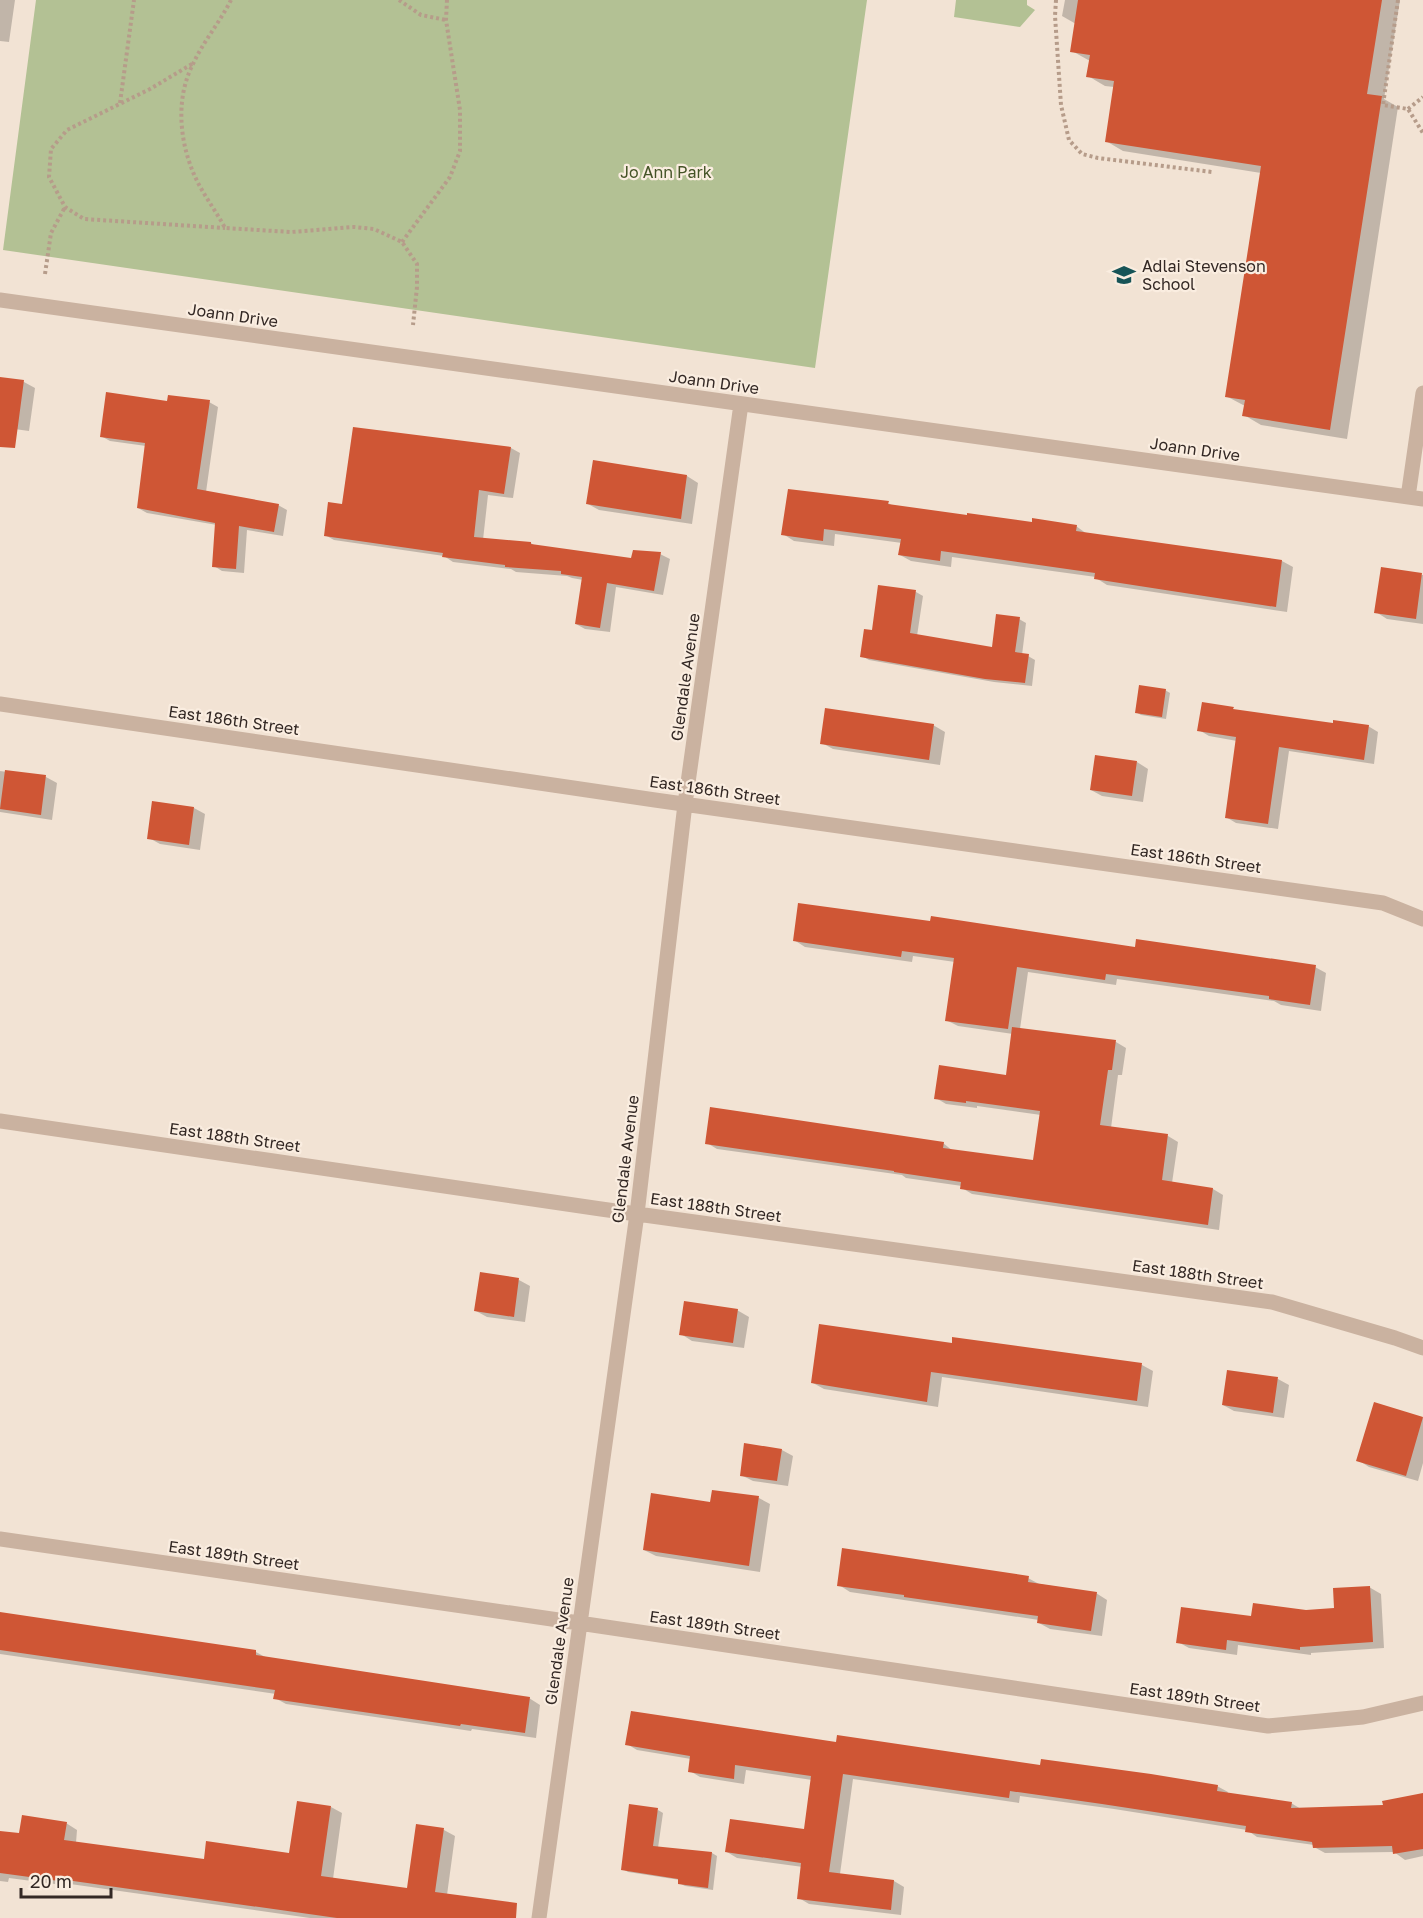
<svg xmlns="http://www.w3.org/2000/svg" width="1423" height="1918" font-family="'Golos Text',sans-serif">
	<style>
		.green { fill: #b3c194 }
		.shadow { fill: #0003 }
		.building { fill: #cf5635 }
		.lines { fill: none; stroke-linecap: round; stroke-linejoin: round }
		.path { stroke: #b69c8a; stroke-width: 4; stroke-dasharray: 3 3; stroke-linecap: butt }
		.street { stroke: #cab2a0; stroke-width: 15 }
		.labels { text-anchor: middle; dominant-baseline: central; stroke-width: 4.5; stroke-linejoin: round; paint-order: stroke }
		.park-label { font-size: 16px; fill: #445326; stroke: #faede0 }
		.poi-label { font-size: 16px; fill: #332824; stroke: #faede0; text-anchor: start }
		.street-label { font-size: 16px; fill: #332824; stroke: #faede0 }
	</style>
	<rect width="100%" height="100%" fill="#f2e3d4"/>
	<!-- green -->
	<path class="green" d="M 36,0 L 867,0 L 815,368 L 3,250 Z
		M 956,0 L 1027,0 L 1027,5 L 1035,10 L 1020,27 L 954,17 Z"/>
	<!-- shadow -->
	<path class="shadow" d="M 0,0 L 15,0 L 9,42 L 0,41 Z
		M 1065,0 L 1400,0 L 1384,99 L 1398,107 L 1347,439 L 1261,425 L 1244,415 L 1245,406 L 1226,396 L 1261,173 L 1123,151 L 1106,141 L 1114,87 L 1105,86 L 1088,76 L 1090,61 L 1072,51 L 1076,24 L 1062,16 Z
		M 0,379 L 24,382 L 35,388 L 29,431 L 0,427 Z
		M 168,402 L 209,402 L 218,407 L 206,492 L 278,505 L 287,510 L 283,536 L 247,530 L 244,573 L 222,571 L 214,566 L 217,525 L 147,513 L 138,508 L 146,446 L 110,441 L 101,436 Z
		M 511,448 L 520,453 L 513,498 L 488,495 L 483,540 L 531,543 L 535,546 L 633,560 L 660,554 L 670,559 L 663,595 L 616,587 L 610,632 L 585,629 L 576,624 L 583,580 L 572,578 L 567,576 L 516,572 L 511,569 L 453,562 L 444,556 L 334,540 L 325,535 L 343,506 Z
		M 687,476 L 698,483 L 692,524 L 599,510 L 588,504 Z
		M 888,503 L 895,507 L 1033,524 L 1076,526 L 1087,534 L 1282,561 L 1293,567 L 1287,612 L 1107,585 L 1096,578 L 1096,577 L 952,557 L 951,567 L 911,561 L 900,555 L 902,543 L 835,534 L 834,546 L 794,541 L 783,534 Z
		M 1422,575 L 1423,575 L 1423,624 L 1387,619 L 1376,612 Z
		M 879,587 L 916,592 L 923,596 L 917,636 L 993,649 L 1019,619 L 1026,623 L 1022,655 L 1028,656 L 1035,660 L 1032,686 L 994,682 L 869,660 L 862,656 L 873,632 Z
		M 1165,690 L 1170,693 L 1166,719 L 1141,715 L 1136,712 Z
		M 1203,704 L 1237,711 L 1334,724 L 1368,726 L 1378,732 L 1374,764 L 1289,751 L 1278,829 L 1236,823 L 1226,817 L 1237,741 L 1209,736 L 1199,730 Z
		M 933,725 L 945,732 L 940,765 L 833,749 L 822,743 Z
		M 1137,762 L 1148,769 L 1143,802 L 1102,796 L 1091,790 Z
		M 0,771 L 46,777 L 57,783 L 52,820 L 0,812 Z
		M 154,802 L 194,808 L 205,814 L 200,850 L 160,844 L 149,838 Z
		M 794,940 L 1137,949 L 1315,967 L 1326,973 L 1321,1011 L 1281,1005 L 1274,1001 L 1117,979 L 1116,985 L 1028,972 L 1020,1029 L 1116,1042 L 1126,1048 L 1122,1075 L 1118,1075 L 1111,1128 L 1168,1136 L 1178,1142 L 1172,1183 L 1213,1189 L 1223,1195 L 1219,1230 L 972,1194 L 962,1188 L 962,1186 L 906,1178 L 902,1175 L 717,1149 L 707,1143 L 943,1143 L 953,1151 L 1034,1162 L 1041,1115 L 977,1106 L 977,1108 L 946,1104 L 936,1098 L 1007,1076 L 1013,1034 L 958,1026 L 946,1020 L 955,962 L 913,956 L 912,962 L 805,947 Z
		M 519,1280 L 530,1286 L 525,1322 L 487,1317 L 476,1311 Z
		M 737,1310 L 749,1317 L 744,1348 L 692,1341 L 681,1334 Z
		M 953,1344 L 1142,1365 L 1153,1371 L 1148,1407 L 942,1377 L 938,1407 L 824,1389 L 813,1383 Z
		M 1278,1379 L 1289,1385 L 1284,1418 L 1234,1411 L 1223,1405 Z
		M 1375,1404 L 1423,1418 L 1423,1463 L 1418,1481 L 1369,1467 L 1358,1460 Z
		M 782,1450 L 793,1456 L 788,1486 L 753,1481 L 741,1475 Z
		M 759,1498 L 770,1504 L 760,1572 L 656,1556 L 644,1550 L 711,1503 Z
		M 1028,1578 L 1039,1584 L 1096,1593 L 1107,1600 L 1102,1636 L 1050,1629 L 1039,1623 L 1039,1620 L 850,1592 L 839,1585 Z
		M 1369,1587 L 1381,1594 L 1384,1648 L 1311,1653 L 1311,1655 L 1238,1645 L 1237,1655 L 1189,1648 L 1178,1642 L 1252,1618 L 1336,1609 Z
		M 0,1614 L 256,1652 L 267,1658 L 529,1698 L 540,1705 L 536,1738 L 472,1729 L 471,1731 L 286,1704 L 275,1698 L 276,1694 L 0,1654 Z
		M 627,1744 L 838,1744 L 1217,1786 L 1228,1792 L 1227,1794 L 1291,1803 L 1301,1809 L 1385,1807 L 1423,1795 L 1423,1856 L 1405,1860 L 1394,1852 L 1325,1853 L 1314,1847 L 1314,1845 L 1257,1837 L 1247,1830 L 1114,1809 L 1020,1796 L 1019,1803 L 853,1779 L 840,1874 L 894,1881 L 904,1887 L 901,1915 L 809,1904 L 799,1898 L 803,1867 L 737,1858 L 727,1852 L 805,1831 L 812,1780 L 746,1770 L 744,1784 L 700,1777 L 690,1771 L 691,1759 L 637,1750 Z
		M 331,1807 L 342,1813 L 333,1879 L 408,1890 L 417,1826 L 444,1830 L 455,1836 L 447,1895 L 501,1918 L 310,1918 L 70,1884 L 70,1886 L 9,1878 L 8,1882 L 0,1881 L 0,1832 L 21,1835 L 66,1823 L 77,1830 L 76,1843 L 205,1861 L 290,1855 Z
		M 658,1810 L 663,1813 L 658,1848 L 712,1853 L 717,1856 L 713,1890 L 685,1886 L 679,1883 L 680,1880 L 628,1872 L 623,1869 Z"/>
	<!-- building -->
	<path class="building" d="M 1078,0 L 1382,0 L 1367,94 L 1382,96 L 1330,430 L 1242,416 L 1245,400 L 1225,397 L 1261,166 L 1105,142 L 1114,81 L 1086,77 L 1090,55 L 1070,52 Z
		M 0,377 L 24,380 L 15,448 L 0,447 Z
		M 106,392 L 167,401 L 168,395 L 210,400 L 197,489 L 279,504 L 274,532 L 239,526 L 236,569 L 212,567 L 215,523 L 137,508 L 145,443 L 100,437 Z
		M 353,427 L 511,447 L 504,494 L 479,490 L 474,537 L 531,542 L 531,544 L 631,558 L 633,550 L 661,552 L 654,591 L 607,583 L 600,628 L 575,624 L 582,577 L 561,574 L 561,571 L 505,567 L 505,565 L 442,557 L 443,553 L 324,536 L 328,502 L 342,504 Z
		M 593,460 L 687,475 L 681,519 L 586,504 Z
		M 788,489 L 889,501 L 888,504 L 967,515 L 967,513 L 1032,522 L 1032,518 L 1077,525 L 1076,531 L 1282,560 L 1276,607 L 1094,579 L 1095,573 L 941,551 L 940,561 L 898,555 L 901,539 L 824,529 L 823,541 L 781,535 Z
		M 1381,567 L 1422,573 L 1416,619 L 1374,613 Z
		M 878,585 L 916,590 L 910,633 L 992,647 L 996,614 L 1020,617 L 1015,652 L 1029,654 L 1025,683 L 985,679 L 860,657 L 864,629 L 872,630 Z
		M 1139,685 L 1166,689 L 1162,717 L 1135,713 Z
		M 1202,702 L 1234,707 L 1233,709 L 1333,723 L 1333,720 L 1369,725 L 1364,760 L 1279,747 L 1268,824 L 1225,818 L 1236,737 L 1197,731 Z
		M 825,708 L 934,724 L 929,760 L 820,744 Z
		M 1095,755 L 1137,761 L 1132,796 L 1090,790 Z
		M 5,770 L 46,775 L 41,815 L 0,809 Z
		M 152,801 L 194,807 L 189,845 L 147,839 Z
		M 798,903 L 930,921 L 931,916 L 1135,947 L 1136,939 L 1316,965 L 1310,1005 L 1269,999 L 1269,996 L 1106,974 L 1105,980 L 1017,967 L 1008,1029 L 945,1021 L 954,958 L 902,951 L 901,957 L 793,941 Z
		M 1012,1027 L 1116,1040 L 1112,1070 L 1108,1070 L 1100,1125 L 1168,1134 L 1162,1180 L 1213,1188 L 1208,1225 L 960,1189 L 961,1182 L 894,1172 L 894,1171 L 705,1144 L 710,1107 L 944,1142 L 943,1148 L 1033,1160 L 1040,1111 L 966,1101 L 966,1103 L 934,1099 L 939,1065 L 1006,1075 Z
		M 480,1272 L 519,1278 L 514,1317 L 474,1311 Z
		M 684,1301 L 738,1309 L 733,1343 L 679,1335 Z
		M 819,1324 L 952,1343 L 952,1337 L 1142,1363 L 1137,1401 L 931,1372 L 927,1402 L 811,1383 Z
		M 1227,1370 L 1278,1377 L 1273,1413 L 1222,1405 Z
		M 1374,1402 L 1423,1417 L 1406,1476 L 1356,1461 Z
		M 744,1443 L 782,1449 L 777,1481 L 740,1476 Z
		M 712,1490 L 759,1496 L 749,1566 L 643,1550 L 651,1493 L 710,1502 Z
		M 842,1548 L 1029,1576 L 1028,1582 L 1097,1592 L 1091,1631 L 1037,1623 L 1038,1616 L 904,1597 L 904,1595 L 837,1586 Z
		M 1370,1586 L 1373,1642 L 1300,1647 L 1300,1650 L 1227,1640 L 1226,1650 L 1176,1643 L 1181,1607 L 1251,1616 L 1253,1603 L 1306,1610 L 1334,1608 L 1333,1588 Z
		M 0,1612 L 256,1650 L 256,1655 L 530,1697 L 525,1733 L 461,1724 L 460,1726 L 273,1699 L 275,1690 L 0,1650 Z
		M 631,1711 L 836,1742 L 837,1735 L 1040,1765 L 1041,1759 L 1151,1774 L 1218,1785 L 1217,1791 L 1292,1802 L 1291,1808 L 1383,1805 L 1382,1801 L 1423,1793 L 1423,1849 L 1393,1854 L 1392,1846 L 1313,1848 L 1312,1842 L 1245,1832 L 1246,1826 L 1102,1804 L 1010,1791 L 1009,1798 L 843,1774 L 829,1872 L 894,1880 L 891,1910 L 797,1899 L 801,1863 L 725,1852 L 730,1819 L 804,1829 L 811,1776 L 735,1765 L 734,1779 L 688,1772 L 690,1756 L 625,1745 Z
		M 297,1801 L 331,1806 L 321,1876 L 407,1888 L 416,1824 L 444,1828 L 435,1892 L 517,1903 L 516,1918 L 337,1918 L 59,1879 L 59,1881 L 0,1873 L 0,1831 L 19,1833 L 22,1815 L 67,1822 L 64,1840 L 204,1859 L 206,1841 L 289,1853 Z
		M 629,1804 L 658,1808 L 653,1846 L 712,1852 L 708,1888 L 678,1884 L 678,1879 L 621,1870 Z"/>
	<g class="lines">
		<!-- path -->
		<path class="path" d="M 231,0 C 220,22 203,42 193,64 C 176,97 179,138 193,172 C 201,192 215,209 225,228 L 291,232 L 354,227 L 374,229 L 402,242 L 417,264 L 417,287 L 413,325
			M 399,0 L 421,15 L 446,20
			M 1056,0 L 1055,16 L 1061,105 L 1069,140 L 1082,154 L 1098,158 L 1212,172
			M 1398,0 L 1383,105 L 1408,109 L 1423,133
			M 192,64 L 150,89 L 67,130 L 51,149 L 49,177 L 65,207 L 84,219 L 225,228
			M 120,103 L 134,0
			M 1408,109 L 1423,97
			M 402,242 L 450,177 L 460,151 L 460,110 L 446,20 L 447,0
			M 45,274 L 51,233 L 65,207"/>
		<!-- street -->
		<path class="street" d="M 0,300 L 1423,499
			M 1408,497 L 1423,393
			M 0,704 L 655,800 L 1383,903 L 1423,919
			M 0,1121 L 601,1209 L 1272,1302 L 1395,1338 L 1423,1348
			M 0,1539 L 579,1623 L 1268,1726 L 1363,1717 L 1423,1703
			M 539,1918 L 637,1214 L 685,804 L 741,404"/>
	</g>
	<!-- icons -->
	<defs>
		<g id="school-bare" transform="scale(1.8)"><path d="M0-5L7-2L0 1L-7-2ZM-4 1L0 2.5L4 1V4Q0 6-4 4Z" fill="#175457" stroke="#faede0" stroke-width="2.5" paint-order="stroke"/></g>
	</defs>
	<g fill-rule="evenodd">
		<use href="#school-bare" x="1124" y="275"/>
	</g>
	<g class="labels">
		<!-- park labels -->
		<g class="park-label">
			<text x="666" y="172">Jo Ann Park</text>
		</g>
		<!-- poi labels -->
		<g class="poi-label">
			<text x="1142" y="266">Adlai Stevenson<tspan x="1142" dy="18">School</tspan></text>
		</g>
		<!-- street labels -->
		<g class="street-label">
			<text transform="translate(233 315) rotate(8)">Joann Drive</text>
			<text transform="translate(714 382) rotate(8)">Joann Drive</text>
			<text transform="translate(1195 449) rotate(8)">Joann Drive</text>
			<text transform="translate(685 677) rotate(-82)">Glendale Avenue</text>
			<text transform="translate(234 720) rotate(8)">East 186th Street</text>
			<text transform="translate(715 790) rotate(8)">East 186th Street</text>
			<text transform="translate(1196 858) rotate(8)">East 186th Street</text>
			<text transform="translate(235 1137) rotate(8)">East 188th Street</text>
			<text transform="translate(625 1159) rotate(-83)">Glendale Avenue</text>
			<text transform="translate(716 1207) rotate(8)">East 188th Street</text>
			<text transform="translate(1198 1274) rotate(8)">East 188th Street</text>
			<text transform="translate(234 1555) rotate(8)">East 189th Street</text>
			<text transform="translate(715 1625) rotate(8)">East 189th Street</text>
			<text transform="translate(559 1641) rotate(-82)">Glendale Avenue</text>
			<text transform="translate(1195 1697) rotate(8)">East 189th Street</text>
		</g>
	</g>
	<!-- scale -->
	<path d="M21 1888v9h90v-9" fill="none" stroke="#332824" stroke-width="3"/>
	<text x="30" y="1888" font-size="18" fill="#332824" stroke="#faede0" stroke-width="4.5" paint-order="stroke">20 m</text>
</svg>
